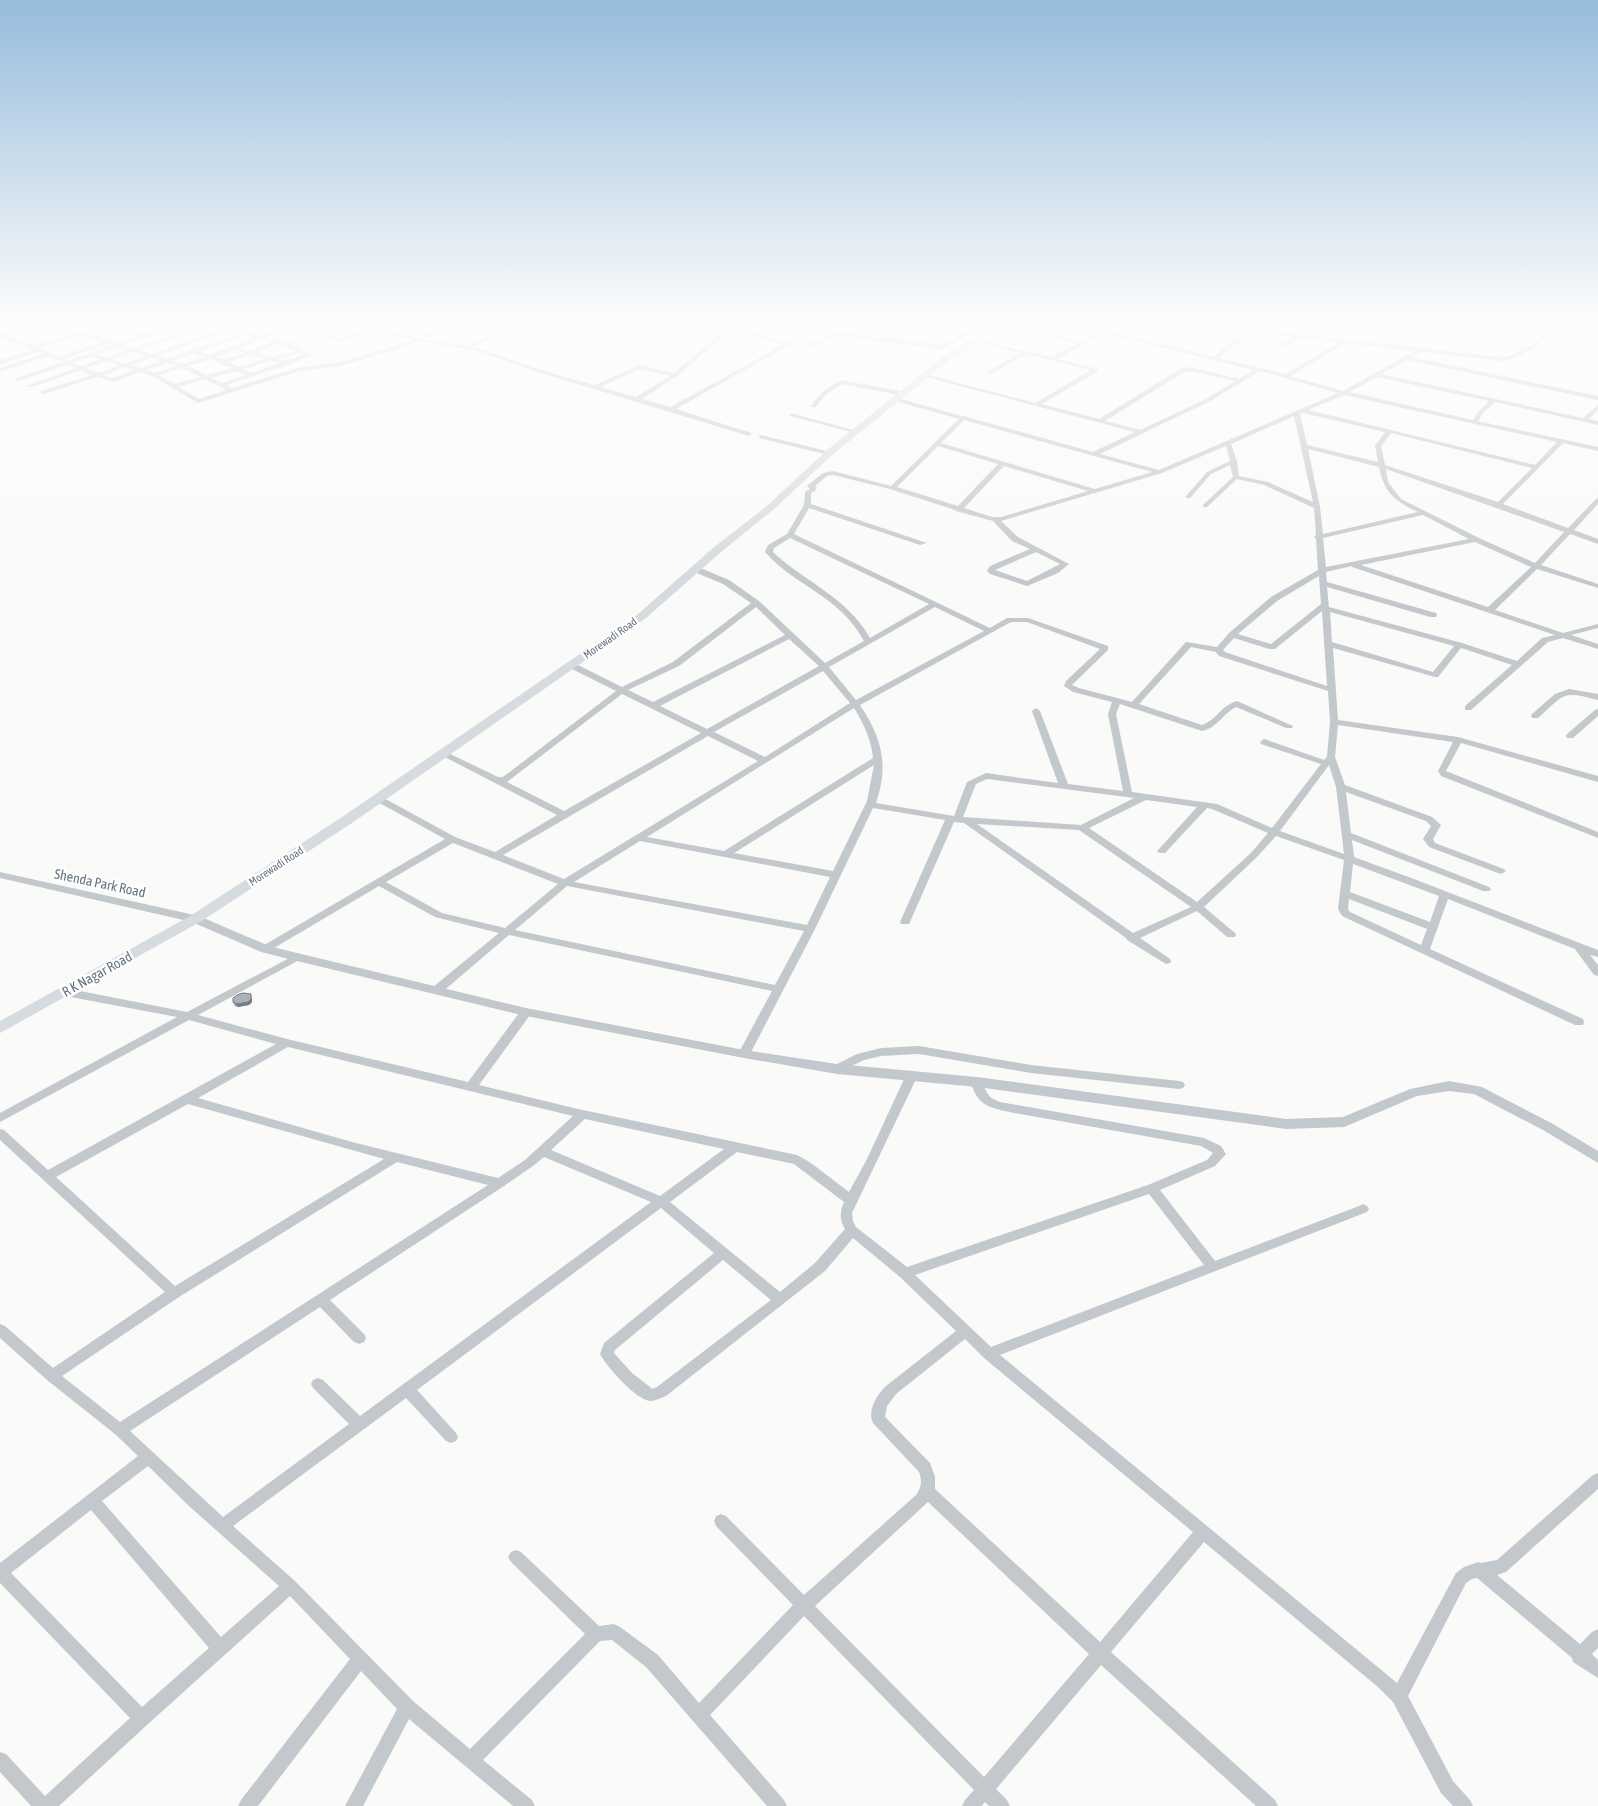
<svg xmlns="http://www.w3.org/2000/svg" width="1598" height="1806" font-family="'Asap Condensed',sans-serif">
	<style>
		.lines { fill: none; stroke-linecap: round; stroke-linejoin: round }
		.minor { fill: #c3c8cc; fill-rule: evenodd }
		.tertiary { fill: #c3c8cc; fill-rule: evenodd }
		.secondary { fill: #d6dbdf; fill-rule: evenodd }
		.wall { fill: #929a9f }
		.shaded-wall { fill: #777d82 }
		.building { fill: #aab3b9; stroke: #777d82 }
		.labels { text-anchor: middle; dominant-baseline: central; stroke-width: 5; stroke-linejoin: round; paint-order: stroke }
		.far-street-label { font-size: 11px; fill: #657683; stroke: #fff }
		.street-label { font-size: 14px; fill: #657683; stroke: #fff }
	</style>
	<rect width="100%" height="100%" fill="#fafaf8"/>
	<g class="lines">
		<!-- minor -->
		<path class="minor" d="M 21,325 L 29,325 L 8,335 L 34,346 L 74,333 L 51,325 C 61,325 70,331 79,331 C 87,331 97,325 107,325 L 85,333 L 118,343 L 140,336 L 111,325 C 124,325 136,334 145,334 C 156,334 166,325 180,325 L 150,336 L 150,338 L 145,338 L 124,345 L 133,348 L 201,325 L 210,325 L 139,350 L 152,354 L 229,327 L 234,328 L 157,356 L 167,359 L 240,333 L 234,330 L 248,325 L 257,325 L 243,330 L 262,336 L 289,325 L 299,325 L 313,330 L 325,325 L 340,325 L 359,331 L 367,329 L 356,325 L 374,326 L 418,338 L 446,325 L 454,325 L 424,339 L 468,346 L 509,325 L 516,325 L 475,347 L 538,369 L 595,385 L 639,365 L 674,373 L 729,325 L 735,325 L 732,328 L 793,343 L 676,409 L 751,433 L 752,434 L 749,436 L 534,371 L 478,351 L 419,341 L 408,346 L 340,366 L 300,371 L 198,403 L 152,376 L 140,372 L 113,382 L 98,377 L 43,394 L 40,392 L 41,391 L 92,375 L 81,370 L 31,387 L 26,386 L 76,368 L 67,365 L 19,381 L 15,381 L 15,379 L 62,362 L 48,356 L 0,372 L 0,368 L 43,354 L 38,352 L 0,364 L 0,360 L 33,350 L 0,337 L 0,332 L 3,333 ZM 333,326 L 354,333 L 340,338 L 318,331 ZM 294,327 L 340,342 L 363,335 L 373,330 L 413,340 L 340,362 L 297,368 L 232,388 L 227,385 L 250,377 L 255,377 L 255,375 L 288,365 L 310,356 L 310,354 L 292,344 L 309,337 L 309,335 L 305,335 L 286,343 L 267,337 ZM 730,331 L 785,344 L 670,407 L 642,399 L 677,376 ZM 79,335 L 103,342 L 59,357 L 39,348 ZM 246,335 L 256,338 L 231,346 L 230,347 L 210,355 L 199,351 ZM 262,339 L 273,342 L 250,351 L 241,348 ZM 109,344 L 112,345 L 68,361 L 64,359 ZM 278,344 L 296,351 L 271,357 L 256,352 ZM 118,347 L 128,350 L 106,358 L 97,354 ZM 235,350 L 245,353 L 224,360 L 216,357 ZM 133,352 L 146,356 L 125,364 L 112,359 ZM 194,353 L 205,357 L 183,364 L 172,361 ZM 300,353 L 303,355 L 284,361 L 277,359 ZM 250,354 L 265,359 L 238,367 L 229,362 ZM 91,356 L 101,359 L 81,366 L 73,363 ZM 152,358 L 161,361 L 140,368 L 131,365 ZM 210,359 L 232,368 L 206,375 L 188,366 ZM 107,361 L 119,366 L 98,373 L 86,368 ZM 271,361 L 278,363 L 251,373 L 243,369 ZM 167,363 L 177,366 L 154,373 L 146,370 ZM 125,367 L 134,370 L 113,378 L 104,375 ZM 182,368 L 201,377 L 174,384 L 159,375 ZM 640,369 L 670,376 L 636,397 L 601,387 ZM 237,371 L 246,375 L 222,383 L 211,378 ZM 205,379 L 226,390 L 199,399 L 178,387 Z
			M 898,325 L 904,325 L 888,338 L 941,345 L 977,326 L 982,327 L 942,349 L 839,336 L 808,347 L 803,346 L 839,332 L 882,338 Z
			M 1100,325 L 1106,325 L 1107,331 L 1213,357 L 1245,332 L 1198,325 L 1250,328 L 1326,338 L 1338,325 L 1342,325 L 1332,338 L 1501,357 C 1518,355 1545,340 1552,325 L 1566,325 L 1598,330 L 1598,334 L 1558,327 C 1542,344 1524,357 1501,361 L 1421,352 L 1411,357 L 1598,396 L 1598,400 L 1407,360 L 1381,374 L 1583,418 L 1598,405 L 1598,410 L 1589,419 L 1598,421 L 1598,425 L 1495,402 L 1483,413 L 1478,421 L 1598,447 L 1598,451 L 1563,443 L 1503,504 L 1568,528 L 1596,499 L 1598,498 L 1598,504 L 1574,530 L 1598,539 L 1598,544 L 1570,534 L 1541,565 L 1598,584 L 1598,588 L 1537,569 L 1495,610 L 1563,633 L 1598,624 L 1598,628 L 1571,635 L 1598,644 L 1598,649 L 1563,638 L 1548,642 L 1471,710 L 1465,710 L 1465,706 L 1512,665 L 1461,648 L 1438,677 L 1435,677 L 1333,648 L 1338,720 L 1458,737 L 1598,776 L 1598,782 L 1461,743 L 1446,771 L 1598,832 L 1598,838 L 1441,776 L 1438,771 L 1453,742 L 1338,725 L 1335,757 L 1345,785 L 1432,817 L 1441,825 L 1433,839 L 1435,843 L 1504,869 L 1506,871 L 1501,874 L 1498,873 L 1429,847 L 1423,839 L 1431,826 L 1426,821 L 1346,792 L 1351,833 L 1489,887 L 1491,889 L 1489,891 L 1483,891 L 1352,840 L 1354,857 L 1414,879 L 1598,950 L 1598,957 L 1590,955 L 1598,965 L 1598,976 L 1594,975 L 1575,949 L 1448,899 L 1430,949 L 1583,1019 L 1584,1022 L 1583,1025 L 1575,1025 L 1342,916 L 1338,909 L 1344,860 L 1276,836 L 1257,857 L 1204,907 L 1235,933 L 1236,935 L 1235,937 L 1227,937 L 1197,911 L 1140,938 L 1170,959 L 1171,961 L 1170,963 L 1166,964 L 1127,940 L 1126,938 L 964,823 L 954,822 L 910,922 L 909,924 L 901,924 L 900,922 L 945,820 L 873,808 L 815,929 L 750,1054 L 748,1057 L 740,1057 L 738,1054 L 772,991 L 509,935 L 441,993 L 433,993 L 432,990 L 433,987 L 499,933 L 435,917 L 379,886 L 269,951 L 261,951 L 260,949 L 261,947 L 445,839 L 376,801 L 374,799 L 376,797 L 382,797 L 455,837 L 495,852 L 557,815 L 439,754 L 443,751 L 446,752 L 498,777 L 503,777 L 616,691 L 568,667 L 568,663 L 574,663 L 622,687 L 673,662 L 751,603 L 723,584 L 692,571 L 692,567 L 698,567 L 729,580 L 759,601 L 825,663 L 864,641 C 839,595 797,588 765,552 L 768,545 L 787,534 L 804,505 L 805,492 L 810,489 L 807,486 L 808,485 L 823,473 L 833,471 L 891,486 L 959,419 L 895,401 L 894,400 L 897,398 L 962,416 L 966,416 L 967,417 L 1093,452 L 1135,432 L 922,376 L 925,374 L 1035,403 L 1091,370 L 1026,354 L 991,374 L 987,374 L 987,372 L 1020,353 L 974,341 L 974,339 L 1051,357 L 1078,343 L 1050,337 L 1050,335 L 1064,327 L 1067,329 L 1066,330 L 1057,335 L 1082,341 L 1101,331 ZM 1251,332 L 1293,337 L 1282,344 L 1282,346 L 1284,347 L 1299,338 L 1340,342 L 1285,374 L 1219,358 ZM 1105,334 L 1254,370 L 1239,379 L 1190,367 L 1180,369 L 1099,419 L 1042,404 L 1098,371 L 1098,369 L 1057,359 ZM 1346,343 L 1414,351 L 1343,391 L 1291,376 ZM 1190,371 L 1235,381 L 1206,399 L 1140,430 L 1105,421 L 1184,372 ZM 1260,371 L 1338,393 L 1159,470 L 1100,454 L 1210,401 ZM 1377,377 L 1489,401 L 1479,411 L 1473,420 L 1349,392 ZM 1344,395 L 1557,442 L 1535,465 L 1308,410 ZM 1303,413 L 1385,432 L 1375,446 L 1378,462 L 1307,445 L 1300,414 ZM 1294,416 L 1313,502 L 1268,482 L 1239,476 L 1237,461 L 1231,444 ZM 964,420 L 1152,472 L 1095,489 L 941,443 ZM 1391,433 L 1532,468 L 1498,502 L 1385,465 L 1381,446 ZM 938,446 L 998,464 L 958,506 L 897,487 ZM 1226,446 L 1230,461 L 1207,472 L 1186,496 L 1186,498 L 1190,498 L 1211,474 L 1230,465 L 1233,477 L 1203,505 L 1203,507 L 1207,507 L 1237,479 L 1264,485 L 1314,508 L 1316,535 L 1314,537 L 1316,539 L 1318,570 L 1271,597 L 1229,633 L 1217,647 L 1186,642 L 1132,702 L 1079,688 L 1072,685 L 1108,650 L 1108,646 L 1028,618 L 1007,618 L 990,628 L 794,534 L 809,508 L 920,545 L 927,543 L 811,504 L 811,493 L 815,491 L 817,488 L 815,486 L 827,476 L 833,475 L 890,489 L 955,510 L 956,511 L 993,521 L 1012,541 L 1030,549 L 990,566 L 987,571 L 990,574 L 1027,586 L 1058,573 L 1069,564 L 1018,537 L 1001,521 L 1162,473 ZM 1308,449 L 1379,467 C 1384,493 1395,501 1418,512 L 1323,534 L 1320,507 ZM 1004,466 L 1088,491 L 1001,517 L 992,517 L 964,508 ZM 1386,469 L 1564,532 L 1535,563 L 1479,538 L 1401,499 L 1388,482 ZM 1423,515 L 1469,539 L 1326,567 L 1323,538 ZM 790,538 L 929,604 L 870,638 C 848,598 805,582 773,552 L 774,548 ZM 1475,542 L 1531,567 L 1488,607 L 1361,565 ZM 1036,552 L 1060,564 L 1027,581 L 995,570 ZM 1352,566 L 1352,567 L 1555,635 L 1542,638 L 1517,661 L 1462,643 L 1329,607 L 1327,587 L 1430,617 L 1436,617 L 1437,615 L 1436,613 L 1327,582 L 1326,572 ZM 1319,576 L 1321,604 L 1271,644 L 1238,634 L 1277,601 ZM 756,607 L 785,635 L 653,702 L 628,690 L 679,666 ZM 935,607 L 984,631 L 856,700 L 829,667 ZM 1322,611 L 1327,686 L 1225,652 L 1223,650 L 1234,638 L 1269,649 L 1275,649 ZM 1330,612 L 1454,646 L 1433,672 L 1332,642 ZM 1011,622 L 1027,622 L 1100,649 L 1066,681 L 1064,686 L 1073,692 L 1112,702 L 1108,714 L 1123,791 L 1068,784 L 1040,711 L 1036,708 L 1032,711 L 1058,783 L 986,773 L 967,782 L 954,816 L 876,803 C 889,765 882,738 860,705 ZM 789,639 L 819,666 L 707,729 L 660,706 ZM 1191,647 L 1216,652 L 1219,656 L 1328,691 L 1330,722 L 1327,757 L 1324,760 L 1267,740 L 1264,739 L 1260,742 L 1261,744 L 1321,764 L 1272,828 L 1217,804 L 1132,792 L 1116,714 L 1120,704 L 1202,731 C 1219,727 1222,714 1236,707 L 1286,728 L 1292,728 L 1293,726 L 1237,701 C 1220,706 1217,720 1202,725 L 1139,704 ZM 823,671 L 850,703 L 765,757 L 714,732 ZM 622,694 L 701,733 L 564,811 L 507,782 ZM 854,708 C 864,724 871,739 873,758 L 724,851 L 647,837 ZM 708,736 L 758,761 L 564,879 L 503,855 ZM 874,765 L 867,801 L 833,871 L 734,853 ZM 1329,765 L 1336,787 L 1344,854 L 1280,831 ZM 987,779 L 1134,798 L 1081,825 L 963,817 L 976,784 ZM 1146,800 L 1197,807 L 1159,849 L 1157,851 L 1159,853 L 1165,853 L 1207,808 L 1212,809 L 1268,833 L 1251,853 L 1197,902 L 1089,828 ZM 977,824 L 1079,830 L 1191,907 L 1133,933 ZM 640,841 L 830,877 L 807,925 L 574,882 ZM 453,843 L 558,884 L 505,928 L 442,913 L 386,882 ZM 1353,864 L 1439,896 L 1430,922 L 1350,892 ZM 567,886 L 804,931 L 775,985 L 515,930 ZM 1349,899 L 1427,929 L 1421,945 L 1350,912 L 1348,909 Z
			M 841,380 L 904,392 L 907,394 L 904,396 L 842,384 L 826,394 L 816,407 L 812,407 L 811,406 L 822,392 Z
			M 790,414 L 794,414 L 860,432 L 855,433 L 790,416 Z
			M 761,435 L 831,452 L 832,453 L 829,455 L 759,438 L 759,436 Z
			M 1569,689 L 1598,694 L 1598,700 C 1561,690 1565,694 1538,718 L 1532,718 L 1531,716 L 1532,714 L 1555,694 Z
			M 1598,709 L 1598,716 L 1573,738 L 1567,738 L 1566,736 L 1567,734 L 1595,710 Z
			M 297,954 L 302,957 L 301,959 L 198,1015 L 287,1039 L 468,1082 L 522,1009 L 530,1009 L 531,1012 L 530,1015 L 479,1085 L 578,1109 L 797,1155 L 811,1163 L 849,1192 L 867,1159 L 906,1075 L 908,1072 L 916,1072 L 918,1075 L 852,1213 L 853,1221 L 856,1227 L 907,1267 L 1148,1185 L 1207,1160 L 1213,1153 L 1201,1146 L 1014,1113 C 992,1108 977,1107 971,1082 L 973,1079 L 981,1079 C 987,1092 985,1096 1000,1102 L 1204,1138 L 1221,1146 L 1226,1154 L 1215,1166 L 1160,1190 L 1215,1261 L 1359,1206 L 1363,1204 L 1367,1206 L 1369,1209 L 1367,1212 L 1000,1355 L 1397,1683 L 1456,1573 L 1464,1567 L 1478,1562 L 1481,1563 L 1497,1560 L 1593,1475 L 1598,1473 L 1598,1489 L 1506,1572 L 1497,1575 L 1580,1644 L 1592,1632 L 1598,1629 L 1598,1648 L 1592,1654 L 1598,1660 L 1598,1678 L 1573,1662 L 1572,1658 L 1477,1578 L 1472,1579 L 1466,1583 L 1408,1696 L 1453,1781 L 1470,1800 L 1473,1806 L 1453,1806 L 1441,1793 L 1393,1702 L 1378,1687 L 1204,1542 L 1111,1652 L 1275,1800 L 1278,1806 L 1256,1806 L 1101,1665 L 996,1789 L 1007,1800 L 1010,1806 L 989,1806 L 985,1802 L 982,1806 L 962,1806 L 965,1800 L 974,1790 L 804,1616 L 710,1715 L 784,1800 L 787,1806 L 767,1806 L 646,1667 L 612,1640 L 600,1641 L 483,1760 L 532,1800 L 535,1806 L 513,1806 L 409,1719 L 363,1806 L 345,1806 L 397,1709 L 361,1671 L 258,1806 L 238,1806 L 241,1800 L 350,1659 L 290,1596 L 148,1724 L 59,1806 L 31,1806 L 0,1772 L 0,1752 L 6,1754 L 45,1796 L 130,1718 L 0,1583 L 0,1563 L 138,1456 L 115,1434 L 47,1380 L 0,1338 L 0,1324 L 5,1326 L 53,1368 L 165,1292 L 0,1140 L 0,1129 L 4,1130 L 48,1170 L 276,1044 L 189,1020 L 0,1122 L 0,1113 L 177,1017 L 65,996 L 60,992 L 61,989 L 65,988 L 187,1012 ZM 288,1047 L 573,1116 L 525,1160 L 498,1178 L 352,1142 L 198,1098 ZM 188,1104 L 384,1159 L 175,1286 L 56,1177 ZM 585,1119 L 724,1149 L 660,1196 L 551,1150 ZM 737,1152 L 794,1164 L 844,1202 C 840,1212 839,1219 845,1229 L 815,1263 L 780,1292 L 670,1202 ZM 544,1157 L 651,1202 L 360,1416 L 323,1380 L 318,1378 L 313,1380 L 311,1384 L 313,1388 L 349,1424 L 223,1517 L 130,1431 L 320,1307 L 354,1342 L 359,1344 L 364,1342 L 366,1338 L 364,1334 L 330,1300 L 504,1186 L 533,1166 ZM 397,1162 L 488,1185 L 120,1422 L 62,1376 L 179,1297 ZM 1149,1194 L 1204,1265 L 991,1347 L 915,1275 ZM 661,1208 L 714,1253 L 604,1343 L 600,1354 C 607,1367 635,1399 650,1401 C 655,1401 661,1398 666,1396 L 825,1271 L 853,1238 L 900,1277 L 956,1331 L 886,1386 C 877,1395 867,1410 873,1423 L 919,1472 C 922,1481 922,1487 916,1495 L 804,1595 L 726,1516 L 721,1514 L 716,1516 L 714,1521 L 716,1526 L 793,1605 L 699,1703 L 658,1655 L 620,1627 L 614,1624 L 599,1626 L 521,1552 L 516,1550 L 511,1552 L 508,1557 L 511,1562 L 585,1634 L 470,1749 L 413,1701 L 295,1581 L 233,1526 L 406,1398 L 446,1441 L 451,1443 L 456,1441 L 458,1437 L 456,1433 L 417,1390 ZM 723,1260 L 771,1300 L 657,1387 L 652,1389 L 650,1387 L 632,1373 L 614,1353 L 615,1350 ZM 965,1339 L 984,1358 L 1193,1532 L 1100,1642 L 935,1489 L 935,1477 L 930,1463 L 885,1417 L 887,1406 L 896,1394 ZM 148,1466 L 189,1506 L 279,1586 L 221,1637 L 102,1501 ZM 928,1502 L 1089,1654 L 984,1777 L 815,1606 ZM 91,1510 L 209,1648 L 142,1707 L 11,1573 Z
			M 919,1046 L 1031,1065 L 1179,1081 L 1183,1082 L 1185,1085 L 1183,1088 L 1179,1089 L 1031,1073 L 919,1054 L 881,1056 L 864,1060 L 837,1073 L 833,1072 L 831,1069 L 833,1066 L 857,1054 L 881,1048 Z"/>
		<!-- tertiary -->
		<path class="tertiary" d="M 960,325 L 978,325 L 997,329 L 994,331 Z
			M 0,872 L 199,916 L 269,946 L 297,953 L 526,1008 L 744,1050 L 837,1064 L 977,1077 L 1286,1119 L 1343,1117 L 1410,1089 L 1449,1081 L 1482,1087 L 1553,1124 L 1598,1151 L 1598,1163 L 1543,1130 L 1474,1094 L 1449,1091 L 1417,1096 L 1344,1127 L 1286,1129 L 977,1087 L 837,1074 L 744,1058 L 526,1016 L 297,961 L 261,952 L 192,922 L 0,878 Z"/>
		<!-- secondary -->
		<path class="secondary" d="M 996,325 L 1006,325 L 951,359 L 832,455 L 774,509 L 721,552 L 646,618 L 352,823 L 200,922 L 0,1033 L 0,1021 L 190,916 L 342,817 L 638,614 L 713,548 L 768,505 L 826,451 L 945,355 Z"/>
	</g>
	<!-- wall -->
	<path class="wall" d="M 252,998 L 252,1002 L 249,1005 L 238,1007 L 235,1006 L 233,1002 Z"/>
	<!-- shaded-wall -->
	<path class="shaded-wall" d="M 251,994 L 252,1002 L 249,1005 L 238,1007 L 237,1004 Z"/>
	<!-- building -->
	<path class="building" d="M 243,993 L 251,994 L 251,999 L 248,1002 L 237,1004 L 233,1002 L 233,998 L 237,995 Z"/>
	<!-- sky -->
	<linearGradient id="sky" x2="0" y2="1"><stop stop-color="#96bcdc"/><stop offset="0.56" stop-color="#fdfdfc"/><stop offset="1" stop-color="#fdfdfc" stop-opacity="0"/></linearGradient>
	<rect width="1598" height="578" fill="url(#sky)"/>
	<g class="labels">
		<!-- far-street labels -->
		<g class="far-street-label">
			<text transform="translate(610 638) rotate(-35)">Morewadi Road</text>
			<text transform="translate(276 866) rotate(-33)">Morewadi Road</text>
		</g>
		<!-- street labels -->
		<g class="street-label">
			<text transform="translate(100 883) rotate(12)">Shenda Park Road</text>
			<text transform="translate(97 974) rotate(-29)">R K Nagar Road</text>
		</g>
	</g>
</svg>
